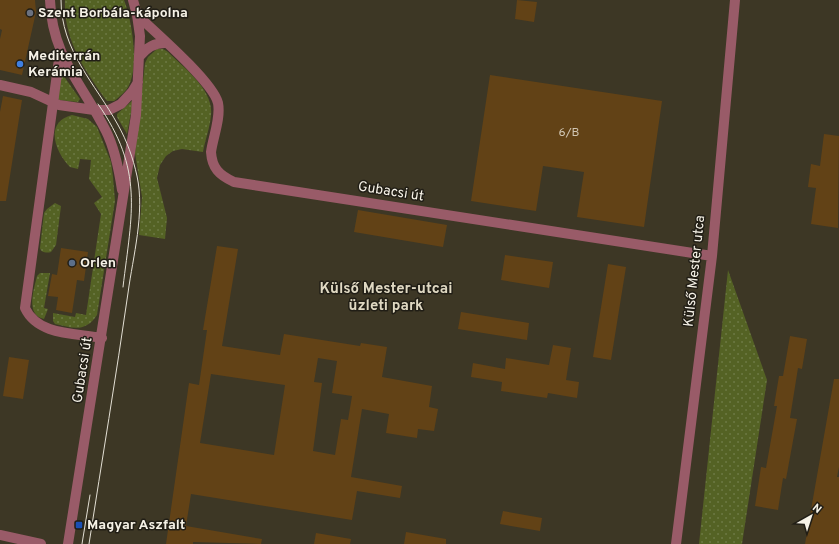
<svg xmlns="http://www.w3.org/2000/svg" width="839" height="544" font-family="Overpass,sans-serif">
	<style>
		.grass { fill: url(#grass-dots) }
		.building { fill: #624216; fill-rule: evenodd }
		.lines { fill: none; stroke-linecap: round; stroke-linejoin: round }
		.minor { stroke: #995b68; stroke-width: 10 }
		.tram { stroke: #e3dfd4; stroke-width: 1 }
		.worship-dot { fill: #6b7280; stroke: #211e16; stroke-width: 1.5 }
		.shop-dot { fill: #3f7fe0; stroke: #211e16; stroke-width: 1.5 }
		.service-dot { fill: #5c6f8a; stroke: #211e16; stroke-width: 1.5 }
		.transit-dot { fill: #1a4fb4; stroke: #211e16; stroke-width: 1.5 }
		.labels { text-anchor: middle; dominant-baseline: central; stroke-width: 3; stroke-linejoin: round; paint-order: stroke }
		.number-label { font-size: 12px; fill: #d1c6b3 }
		.poi-label { font-size: 14px; font-weight: bold; fill: #f6f2e7; stroke: #211e16; text-anchor: start }
		.street-label { font-size: 14px; fill: #f6f2e7; stroke: #211e16 }
		.neighbourhood-label { font-size: 15px; font-weight: bold; fill: #dfd8c2; stroke: #211e16 }
	</style>
	<defs>
		<pattern id="grass-dots" width="8" height="8" patternUnits="userSpaceOnUse"><rect width="8" height="8" fill="#546224"/><path d="M2 2h.1M6 6h.1" fill="none" stroke="#6d7944" stroke-width="1.8" stroke-linecap="round"/></pattern>
	</defs>
	<rect width="100%" height="100%" fill="#3d3725"/>
	<!-- grass -->
	<path class="grass" d="M 65,0 L 124,0 C 132,20 139,65 129,85 C 126,92 120,96 114,101 L 107,101 C 85,71 63,39 65,0 Z
		M 157,49 L 163,49 L 168,52 C 184,68 214,90 211,115 C 210,128 205,140 203,152 L 182,149 L 173,151 L 166,156 L 160,165 L 157,178 L 167,218 L 165,239 L 139,235 L 142,197 L 135,153 L 145,63 L 148,57 Z
		M 63,75 L 80,99 L 78,102 L 59,100 L 58,98 L 61,76 Z
		M 132,101 L 133,102 L 127,134 L 117,117 L 117,114 Z
		M 72,115 L 88,119 L 97,127 L 111,162 L 113,177 L 115,201 L 97,315 C 85,333 73,328 55,324 L 53,321 L 53,313 L 75,317 L 76,313 L 86,315 L 101,214 L 94,203 L 102,197 L 89,179 L 91,160 L 80,159 L 78,169 L 70,167 C 55,152 44,122 72,115 Z
		M 55,203 L 61,206 L 56,245 L 51,252 C 47,253 41,253 40,248 L 44,213 L 47,209 Z
		M 728,270 L 767,380 L 742,544 L 699,544 Z
		M 40,273 L 50,273 L 44,308 L 48,309 L 44,319 C 25,315 34,289 37,276 Z"/>
	<!-- building -->
	<path class="building" d="M 0,0 L 35,0 L 36,12 L 22,75 L 0,70 L 0,39 L 2,30 L 0,29 Z
		M 517,0 L 537,2 L 534,22 L 515,19 Z
		M 490,75 L 662,101 L 644,227 L 577,217 L 584,172 L 543,166 L 536,211 L 471,201 Z
		M 3,96 L 22,100 L 6,201 L 0,201 L 0,112 Z
		M 824,134 L 839,136 L 838,228 L 811,224 L 816,188 L 808,187 L 811,164 L 820,166 Z
		M 358,210 L 447,225 L 443,247 L 354,232 Z
		M 217,246 L 238,249 L 222,346 L 280,355 L 284,334 L 360,346 L 361,343 L 387,347 L 382,377 L 432,386 L 429,407 L 438,409 L 434,431 L 418,429 L 417,438 L 386,433 L 389,414 L 362,409 L 351,477 L 402,486 L 400,498 L 357,491 L 352,520 L 191,494 L 186,526 L 262,539 L 261,544 L 193,542 L 193,544 L 166,544 L 189,383 L 199,385 L 207,330 L 203,330 ZM 318,358 L 337,361 L 332,393 L 352,396 L 348,420 L 341,419 L 335,455 L 313,451 L 322,383 L 314,382 ZM 211,374 L 285,385 L 274,455 L 200,443 Z
		M 61,248 L 88,252 L 84,281 L 77,280 L 72,313 L 56,310 L 58,297 L 48,296 L 52,274 L 57,275 Z
		M 505,255 L 553,262 L 549,288 L 501,280 Z
		M 608,264 L 626,267 L 611,360 L 593,357 Z
		M 461,312 L 529,323 L 527,340 L 458,329 Z
		M 790,336 L 807,339 L 802,369 L 798,368 L 790,418 L 797,419 L 786,479 L 783,478 L 778,510 L 755,506 L 761,467 L 766,468 L 777,406 L 774,406 L 779,376 L 783,376 Z
		M 553,345 L 571,348 L 566,380 L 579,382 L 577,398 L 548,393 L 547,398 L 501,391 L 502,382 L 471,377 L 473,363 L 505,369 L 506,358 L 549,365 Z
		M 9,357 L 29,360 L 23,399 L 3,396 Z
		M 834,379 L 839,379 L 839,467 L 837,477 L 839,477 L 839,544 L 805,544 Z
		M 503,511 L 542,518 L 540,531 L 500,524 Z
		M 406,532 L 446,539 L 446,544 L 404,544 Z
		M 316,533 L 351,539 L 350,544 L 314,544 Z"/>
	<g class="lines">
		<!-- minor -->
		<path class="minor" d="M 50,0 C 52,57 82,83 106,131 C 115,149 119,170 122,190
			M 137,15 C 154,31 213,82 218,103 C 221,118 213,137 211,152 C 212,168 219,175 234,182 L 712,256
			M 60,52 L 25,308 C 38,336 76,333 102,338
			M 140,56 C 147,47 155,42 167,43
			M 0,85 L 31,92 L 59,105 L 94,110 L 109,110 L 121,104 L 132,92 L 138,82
			M 0,535 L 41,544
			M 68,544 L 136,115 L 140,36 L 137,15 L 133,0
			M 676,544 L 712,256 L 735,0"/>
		<!-- tram -->
		<path class="tram" d="M 61,0 C 61,51 95,83 118,125 C 127,141 133,158 137,176 C 145,213 133,256 128,293 C 116,377 102,460 89,544
			M 98,104 C 144,170 132,212 123,287
			M 82,544 L 90,495"/>
	</g>
	<!-- markers -->
	<circle class="worship-dot" cx="30" cy="13" r="4"/>
	<circle class="shop-dot" cx="20" cy="64" r="4"/>
	<circle class="service-dot" cx="72" cy="263" r="4"/>
	<rect class="transit-dot" x="75" y="521" width="8" height="8" rx="2"/>
	<g class="labels">
		<!-- number labels -->
		<g class="number-label">
			<text x="569" y="133">6/B</text>
		</g>
		<!-- poi labels -->
		<g class="poi-label">
			<text x="38" y="13">Szent Borbála-kápolna</text>
			<text x="28" y="56">Mediterrán<tspan x="28" dy="16">Kerámia</tspan></text>
			<text x="80" y="263">Orlen</text>
			<text x="87" y="525">Magyar Aszfalt</text>
		</g>
		<!-- street labels -->
		<g class="street-label">
			<text transform="translate(391 192) rotate(9)">Gubacsi út</text>
			<text transform="translate(695 271) rotate(-84)">Külső Mester utca</text>
			<text transform="translate(83 370) rotate(-81)">Gubacsi út</text>
		</g>
		<!-- neighbourhood labels -->
		<g class="neighbourhood-label">
			<text x="386" y="289">Külső Mester-utcai<tspan x="386" dy="17">üzleti park</tspan></text>
		</g>
	</g>
	<!-- north arrow -->
	<g transform="translate(811 516) rotate(39)" stroke="#211e16" stroke-width="3" paint-order="stroke">
	<path d="M0-3L7 15L0 10L-7 15Z" fill="#f6f2e7"/>
	<text y="-6" font-size="11" font-weight="bold" text-anchor="middle" fill="#f6f2e7">N</text>
	</g>
</svg>
